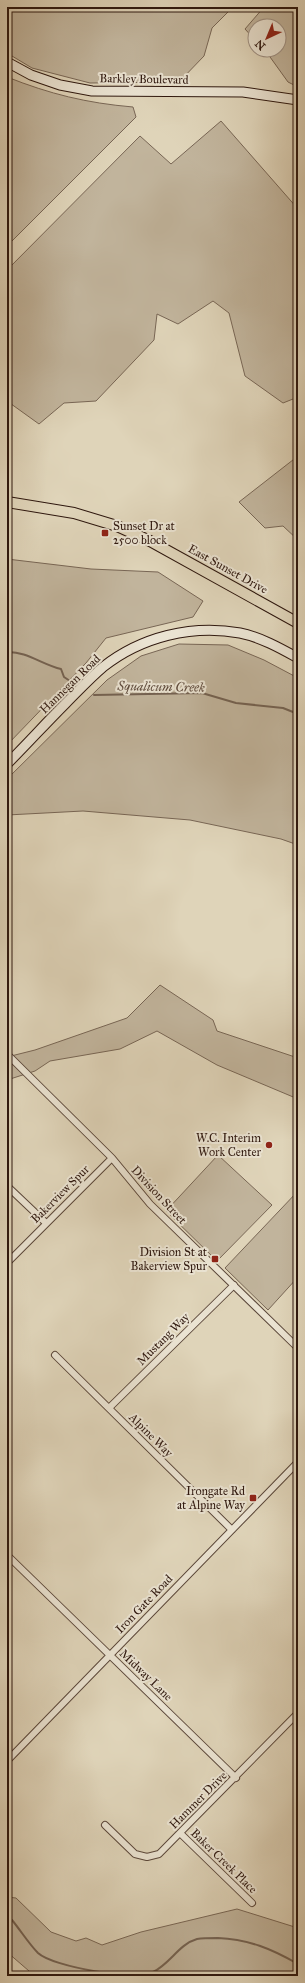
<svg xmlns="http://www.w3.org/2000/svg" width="305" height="1983" font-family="'IM FELL Great Primer',serif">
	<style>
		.green { fill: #c1b49c; stroke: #786655 }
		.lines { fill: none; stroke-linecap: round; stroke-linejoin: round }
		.stream { stroke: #746252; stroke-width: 2 }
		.street-casing { stroke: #5a4639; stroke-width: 8 }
		.secondary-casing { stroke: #2e170e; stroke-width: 11 }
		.primary-casing { stroke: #2e170e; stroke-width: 12 }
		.street { stroke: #eae3d2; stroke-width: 6 }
		.secondary { stroke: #eae3d2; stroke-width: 9 }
		.primary { stroke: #dfd4b9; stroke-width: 10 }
		.poi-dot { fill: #8f2418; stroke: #eae3d2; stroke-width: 1.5 }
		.labels { text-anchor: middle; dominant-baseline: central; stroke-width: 4; stroke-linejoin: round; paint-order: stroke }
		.street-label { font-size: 12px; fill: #2e170e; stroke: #eae3d2 }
		.poi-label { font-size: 12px; fill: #2e170e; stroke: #eae3d2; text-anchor: end }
		.water-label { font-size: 13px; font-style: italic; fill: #5d493b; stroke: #eae3d2 }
	</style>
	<rect width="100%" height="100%" fill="#dfd4b9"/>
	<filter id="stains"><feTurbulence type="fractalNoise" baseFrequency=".005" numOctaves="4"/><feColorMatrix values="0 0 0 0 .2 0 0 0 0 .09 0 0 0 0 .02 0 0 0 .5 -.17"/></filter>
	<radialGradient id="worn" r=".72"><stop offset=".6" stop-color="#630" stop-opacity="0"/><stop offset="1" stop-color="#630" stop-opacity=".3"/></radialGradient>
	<!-- green -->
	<path class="green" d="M 7,7 L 233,7 L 212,28 L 204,56 L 179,82 L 90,83 L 32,68 L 7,53 Z
		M 264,7 L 298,7 L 298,87 L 288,82 L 265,50 L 279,50 L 279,26 L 255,26 L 255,40 L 245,29 Z
		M 7,77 C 50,94 86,103 133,107 L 136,117 L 7,246 Z
		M 221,121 L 298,209 L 298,397 L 283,403 L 245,376 L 229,313 L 213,301 L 178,324 L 157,314 L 154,340 L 96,401 L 64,403 L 39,424 L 7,401 L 7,270 L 140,136 L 171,164 Z
		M 298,456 L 298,540 L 283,526 L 265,528 L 239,502 Z
		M 7,559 L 91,569 L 158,572 L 203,601 L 193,617 L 106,638 L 86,663 L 7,745 Z
		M 179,644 L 228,645 L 264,660 L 298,678 L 298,845 L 281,839 L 190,820 L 83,811 L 7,815 L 7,779 L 107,680 L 141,656 Z
		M 160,985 L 213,1020 L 217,1031 L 298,1058 L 298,1099 L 217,1065 L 157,1031 L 120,1049 L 50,1061 L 35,1071 L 7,1080 L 7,1057 L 35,1050 L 127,1018 Z
		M 218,1155 L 272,1205 L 217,1261 L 166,1211 Z
		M 298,1191 L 298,1277 L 268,1310 L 225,1268 Z
		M 7,1897 L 16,1898 L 51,1932 L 76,1941 L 86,1938 L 102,1945 L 141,1932 L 237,1909 L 298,1928 L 298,1976 L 31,1976 L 29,1971 L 7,1952 Z"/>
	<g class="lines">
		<!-- stream -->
		<path class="stream" d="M 7,652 C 26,651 43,665 61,669 L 64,677 L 70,681
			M 94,695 L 202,693 L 236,703 L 283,708 L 298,714
			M 7,1918 L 12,1920 C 21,1931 29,1944 38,1953 C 53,1967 136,1981 153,1972 C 170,1964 179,1944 197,1939 C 203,1938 211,1938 218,1938 C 248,1939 272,1949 298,1964"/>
		<!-- street casing -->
		<g class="street-casing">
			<path id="street" d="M 7,1054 L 112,1158 L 150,1204 L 298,1348
				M 7,1186 L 46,1223
				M 7,1263 L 112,1158
				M 55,1355 L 232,1530
				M 109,1408 L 234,1285
				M 7,1555 L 236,1778
				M 7,1761 L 298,1462
				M 105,1825 L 135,1854 L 147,1857 L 159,1854 L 298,1713
				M 181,1834 L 252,1903"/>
		</g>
		<!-- secondary casing -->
		<g class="secondary-casing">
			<path id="secondary" d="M 7,62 L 31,75 L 60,85 L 92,91 L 243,92 L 298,100
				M 7,764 C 27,744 46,723 66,703 C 78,691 90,678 103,667 C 141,637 192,624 240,633 C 260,637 280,648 298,658"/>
		</g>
		<!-- primary casing -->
		<g class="primary-casing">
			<path id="primary" d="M 7,502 L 74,513 L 117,526 L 150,541 L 298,623"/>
		</g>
		<!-- street -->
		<use href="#street" class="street"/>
		<!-- secondary -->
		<use href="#secondary" class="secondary"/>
		<!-- primary -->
		<use href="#primary" class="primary"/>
	</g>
	<!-- markers -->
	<g class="poi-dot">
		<rect x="101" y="529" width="8" height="8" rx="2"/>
		<circle cx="269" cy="1145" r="4"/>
		<rect x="211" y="1255" width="8" height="8" rx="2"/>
		<rect x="249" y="1494" width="8" height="8" rx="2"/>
	</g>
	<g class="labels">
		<!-- street labels -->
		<g class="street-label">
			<text transform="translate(144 79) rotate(1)">Barkley Boulevard</text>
			<text transform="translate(228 569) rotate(29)">East Sunset Drive</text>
			<text transform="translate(70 684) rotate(-44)">Hannegan Road</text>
			<text transform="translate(60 1194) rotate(-45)">Bakerview Spur</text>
			<text transform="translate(159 1195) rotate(47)">Division Street</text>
			<text transform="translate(163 1339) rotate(-45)">Mustang Way</text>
			<text transform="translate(151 1435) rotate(45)">Alpine Way</text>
			<text transform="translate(144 1604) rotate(-46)">Iron Gate Road</text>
			<text transform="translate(146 1675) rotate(44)">Midway Lane</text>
			<text transform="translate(198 1800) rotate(-45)">Hammer Drive</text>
			<text transform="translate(224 1861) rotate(44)">Baker Creek Place</text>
		</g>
		<!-- poi labels -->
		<g class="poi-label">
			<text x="113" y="526" text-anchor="start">Sunset Dr at<tspan x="113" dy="14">2500 block</tspan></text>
			<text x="261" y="1138">W.C. Interim<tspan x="261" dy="14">Work Center</tspan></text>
			<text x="207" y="1252">Division St at<tspan x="207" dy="14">Bakerview Spur</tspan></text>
			<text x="245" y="1491">Irongate Rd<tspan x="245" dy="14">at Alpine Way</tspan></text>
		</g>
		<!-- water labels -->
		<g class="water-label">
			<text transform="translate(161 687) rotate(1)">Squalicum Creek</text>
		</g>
	</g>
	<!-- margin -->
	<rect width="305" height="1983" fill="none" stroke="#dfd4b9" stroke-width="24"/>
	<rect x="8" y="8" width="289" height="1967" fill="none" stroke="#2e170e" stroke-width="2"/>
	<rect x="12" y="12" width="281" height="1959" fill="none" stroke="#2e170e"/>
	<!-- north arrow -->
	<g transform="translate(267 38) rotate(224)"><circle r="19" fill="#eae3d2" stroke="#9f9184"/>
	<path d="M0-3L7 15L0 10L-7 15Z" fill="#8f2418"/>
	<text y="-6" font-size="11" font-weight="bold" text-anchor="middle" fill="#2e170e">N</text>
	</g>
	<rect width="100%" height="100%" filter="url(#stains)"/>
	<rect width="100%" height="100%" fill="url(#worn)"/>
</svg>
